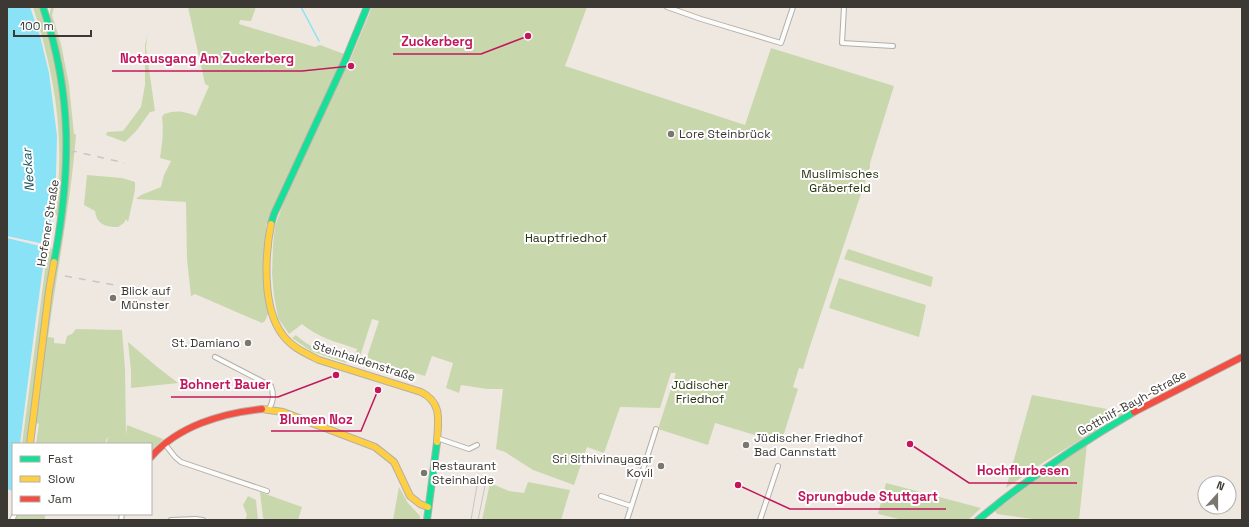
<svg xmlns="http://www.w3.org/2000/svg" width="1249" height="527" font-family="'Space Grotesk',sans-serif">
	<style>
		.green { fill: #c9d7ad }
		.water { fill: #89e2f5 }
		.pier { fill: #eee8e1 }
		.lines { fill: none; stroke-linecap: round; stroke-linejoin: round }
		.stream { stroke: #89e2f5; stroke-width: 1.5 }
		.street-casing { stroke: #b4afaa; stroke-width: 6 }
		.fast-casing { stroke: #b4afaa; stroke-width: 8 }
		.slow-casing { stroke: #b4afaa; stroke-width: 8 }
		.jam-casing { stroke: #b4afaa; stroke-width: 8 }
		.street { stroke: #fcfcfa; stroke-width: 4 }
		.fast { stroke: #16e098; stroke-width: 6 }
		.slow { stroke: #ffcf43; stroke-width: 6 }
		.jam { stroke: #f24e42; stroke-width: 6 }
		.tram { stroke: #c8c6c4; stroke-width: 1 }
		.rail { stroke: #c8c6c4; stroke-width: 1.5; stroke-dasharray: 7 7; stroke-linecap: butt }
		.poi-dot { fill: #7a7670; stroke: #fff; stroke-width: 1.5 }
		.labels { text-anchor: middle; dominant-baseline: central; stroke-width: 4; stroke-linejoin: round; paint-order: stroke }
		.poi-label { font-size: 12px; fill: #3c3833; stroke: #fff; text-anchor: start }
		.park-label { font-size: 12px; fill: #24320d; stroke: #fff }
		.street-label { font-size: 12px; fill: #3c3833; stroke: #fff }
		.water-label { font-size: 13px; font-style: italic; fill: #205764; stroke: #fff }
		.leader { fill: none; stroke: #c2185b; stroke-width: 1.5 }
		.callout-dot { fill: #c2185b; stroke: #fff; stroke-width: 1.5 }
		.callout-label { font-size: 13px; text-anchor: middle; font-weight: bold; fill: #c2185b; stroke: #fff; stroke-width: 4; stroke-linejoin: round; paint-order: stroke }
	</style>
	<rect width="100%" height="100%" fill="#eee8e1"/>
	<!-- green -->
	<path class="green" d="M 33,7 L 39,7 C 64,73 69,146 59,216 L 54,215 C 67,145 55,74 33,7 Z
		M 51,7 L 54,7 L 52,15 L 61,44 L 69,85 L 74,134 L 76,134 C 71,203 57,270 48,337 L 54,338 L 54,343 L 65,344 L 67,336 L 72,334 L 76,329 L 122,330 L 125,369 L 126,436 L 127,425 L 163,439 L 151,451 L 151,444 L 106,444 L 108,438 L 117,437 L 107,438 L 105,444 L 36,444 L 39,424 L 36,423 L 54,274 L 66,211 L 70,159 L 69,116 L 61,59 L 49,17 Z
		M 188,7 L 256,7 L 251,21 L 240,20 L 239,24 L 315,47 L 320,45 L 344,54 L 266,225 L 265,290 L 268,314 L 265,321 L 262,323 L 195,294 L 191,296 L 187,259 L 186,202 L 136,199 L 141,195 L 161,187 L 164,175 L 171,161 L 160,158 C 162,144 164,132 162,117 L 164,114 C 177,110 183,111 196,116 L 209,86 L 205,84 Z
		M 372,7 L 587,7 L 565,66 L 745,125 L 771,48 L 894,86 L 870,163 L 870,167 L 810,346 L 803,369 L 799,368 L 793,387 L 798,389 L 781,443 L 715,423 L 708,445 L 658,429 L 676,373 L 671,373 L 660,408 L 620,407 L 604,453 L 587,447 L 574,485 L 533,470 L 505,452 L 496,449 L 503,389 L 487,389 L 461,385 L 459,393 L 446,388 L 453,363 L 432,356 L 425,376 L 405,370 L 402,379 L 364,366 L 379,321 L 372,319 L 358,363 L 353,362 L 357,349 C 337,342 318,338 302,324 L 289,334 L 278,318 L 274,296 L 272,274 L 273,245 L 275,226 L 283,204 L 343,73 L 348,65 Z
		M 147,36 L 146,48 L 155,111 L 150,112 L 137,130 L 125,142 L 106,135 L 107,132 L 123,131 L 141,107 L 145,85 L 145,45 Z
		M 87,175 L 122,178 L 135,182 L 135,190 L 128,222 L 126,219 L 124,223 L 118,227 C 106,227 97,225 95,211 L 84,205 Z
		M 48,248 L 52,249 L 27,444 L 22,444 Z
		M 848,249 L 933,277 L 931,287 L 844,259 Z
		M 839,278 L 926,305 L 919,337 L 829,308 Z
		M 296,335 C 309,348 326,352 343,358 L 345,354 L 348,356 L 347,362 L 346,363 L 311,351 L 292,338 Z
		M 128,342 L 156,366 L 178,383 L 131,388 L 131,371 Z
		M 1032,395 L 1123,412 L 1123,414 L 1044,462 L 1006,488 Z
		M 1087,444 L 1079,520 L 1040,520 L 997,514 L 995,511 L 1049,470 Z
		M 528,482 L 570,490 L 561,520 L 482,520 L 490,483 L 509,491 L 524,493 Z
		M 886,483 L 981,508 L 968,520 L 903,520 L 878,514 Z
		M 399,487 L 408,503 L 420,516 L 420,520 L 393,520 Z
		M 260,492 L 302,507 L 298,520 L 267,520 L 263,518 Z
		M 248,496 L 256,500 L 258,520 L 245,520 L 247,515 L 243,505 Z
		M 18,514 L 45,514 L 45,520 L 15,520 Z"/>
	<!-- water -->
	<path class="water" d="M 7,7 L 30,7 L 40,36 L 49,73 L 57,136 L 56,176 L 53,208 L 44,259 L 35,326 L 20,444 L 13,444 L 13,491 L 7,489 Z"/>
	<!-- pier -->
	<path class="pier" d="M 7,236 L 49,245 L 48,248 L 7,238 Z"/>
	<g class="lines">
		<!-- stream -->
		<path class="stream" d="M 301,7 L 319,41"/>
		<!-- street casing -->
		<g class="street-casing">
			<path id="street" d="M 667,7 L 701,19 L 781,43 L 793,7
				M 844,7 L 842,43 L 893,46
				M 215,357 L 271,386 C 274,394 274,402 268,410
				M 437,438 L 469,449 L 477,445
				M 164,443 L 175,457 L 181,462 L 267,491
				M 601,496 L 631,506
				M 12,520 L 15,514
				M 121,520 L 122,514
				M 171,520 L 196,519 L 203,520
				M 627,520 L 656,429
				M 760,520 L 778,466"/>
		</g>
		<!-- fast casing -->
		<g class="fast-casing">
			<path id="fast" d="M 43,7 C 73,95 71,172 54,262
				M 271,224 L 274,214 L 344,63 L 367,7
				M 427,520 L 437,442
				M 978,520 C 1027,479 1079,444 1134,412"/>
		</g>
		<!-- slow casing -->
		<g class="slow-casing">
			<path id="slow" d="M 271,224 C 265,255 262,307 282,334 C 291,347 305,353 319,360 L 421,392 C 443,403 438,421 437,442
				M 262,409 L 283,412 L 375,447 L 394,462 L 410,496 L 420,504 L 428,507
				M 30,444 L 49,291 L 54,262"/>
		</g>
		<!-- jam casing -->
		<g class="jam-casing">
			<path id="jam" d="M 1134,412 L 1242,357
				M 151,457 C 178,426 222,413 262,409"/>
		</g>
		<!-- street -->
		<use href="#street" class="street"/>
		<!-- fast -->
		<use href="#fast" class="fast"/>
		<!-- slow -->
		<use href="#slow" class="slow"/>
		<!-- jam -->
		<use href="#jam" class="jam"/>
		<!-- tram -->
		<path class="tram" d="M 471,520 L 479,474
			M 478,520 L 487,476"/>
		<!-- rail -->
		<path class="rail" d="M 72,154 L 73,151 L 125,163
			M 65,276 L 114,285"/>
	</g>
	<!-- markers -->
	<g class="poi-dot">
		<circle cx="671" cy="134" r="4"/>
		<circle cx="113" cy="298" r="4"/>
		<circle cx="248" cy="343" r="4"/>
		<circle cx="746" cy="445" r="4"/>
		<circle cx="661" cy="466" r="4"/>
		<circle cx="424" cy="473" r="4"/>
	</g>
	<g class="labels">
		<!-- poi labels -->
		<g class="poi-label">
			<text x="679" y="134">Lore Steinbrück</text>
			<text x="121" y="291">Blick auf<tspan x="121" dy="14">Münster</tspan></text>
			<text x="240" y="343" text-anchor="end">St. Damiano</text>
			<text x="754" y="438">Jüdischer Friedhof<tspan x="754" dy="14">Bad Cannstatt</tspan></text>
			<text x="653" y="459" text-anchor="end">Sri Sithivinayagar<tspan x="653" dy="14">Kovil</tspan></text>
			<text x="432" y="466">Restaurant<tspan x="432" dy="14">Steinhalde</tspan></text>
		</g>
		<!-- park labels -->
		<g class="park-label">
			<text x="840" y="174">Muslimisches<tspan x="840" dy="14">Gräberfeld</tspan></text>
			<text x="566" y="238">Hauptfriedhof</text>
			<text x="700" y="385">Jüdischer<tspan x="700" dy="14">Friedhof</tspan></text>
		</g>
		<!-- street labels -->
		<g class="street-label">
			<text transform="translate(48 223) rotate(-81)">Hofener Straße</text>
			<text transform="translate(364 361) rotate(18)">Steinhaldenstraße</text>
			<text transform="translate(1132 403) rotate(-29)">Gotthilf-Bayh-Straße</text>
		</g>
		<!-- water labels -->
		<g class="water-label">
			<text transform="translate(28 170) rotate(-94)">Neckar</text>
		</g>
	</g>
	<!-- callouts -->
	<path class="leader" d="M528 36L481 54H393M351 66L302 71H112M336 375L278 397H171M378 390L361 431H271M910 444L969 483H1077M738 485L790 509H946"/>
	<g class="callout-dot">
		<circle cx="528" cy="36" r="4"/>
		<circle cx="351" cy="66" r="4"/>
		<circle cx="336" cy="375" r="4"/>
		<circle cx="378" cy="390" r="4"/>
		<circle cx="910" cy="444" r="4"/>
		<circle cx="738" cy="485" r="4"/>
	</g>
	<g class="callout-label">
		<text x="437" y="46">Zuckerberg</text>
		<text x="207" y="63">Notausgang Am Zuckerberg</text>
		<text x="225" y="389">Bohnert Bauer</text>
		<text x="316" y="424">Blumen Noz</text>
		<text x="1023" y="475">Hochflurbesen</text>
		<text x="868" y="501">Sprungbude Stuttgart</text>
	</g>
	<!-- border -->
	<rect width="1249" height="527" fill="none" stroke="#3c3833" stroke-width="16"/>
	<!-- legend -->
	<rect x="12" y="443" width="140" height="72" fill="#ffffff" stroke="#b1afad"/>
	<rect x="20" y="456" width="20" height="6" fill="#16e098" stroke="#b1afad"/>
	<text x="48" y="463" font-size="12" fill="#3c3833">Fast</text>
	<rect x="20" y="476" width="20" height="6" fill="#ffcf43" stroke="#b1afad"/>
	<text x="48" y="483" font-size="12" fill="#3c3833">Slow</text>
	<rect x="20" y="496" width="20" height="6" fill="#f24e42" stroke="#b1afad"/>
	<text x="48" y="503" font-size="12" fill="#3c3833">Jam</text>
	<!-- north arrow -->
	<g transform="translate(1217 495) rotate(21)"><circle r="19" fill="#ffffff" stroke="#b1afad"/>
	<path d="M0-3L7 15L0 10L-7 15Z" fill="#7a7670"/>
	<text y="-6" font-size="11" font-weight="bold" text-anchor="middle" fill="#3c3833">N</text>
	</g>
	<!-- scale -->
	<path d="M14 30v6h77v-6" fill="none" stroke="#3c3833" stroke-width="2"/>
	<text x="20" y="30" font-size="12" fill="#3c3833" stroke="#ffffff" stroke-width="3" paint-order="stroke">100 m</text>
</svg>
